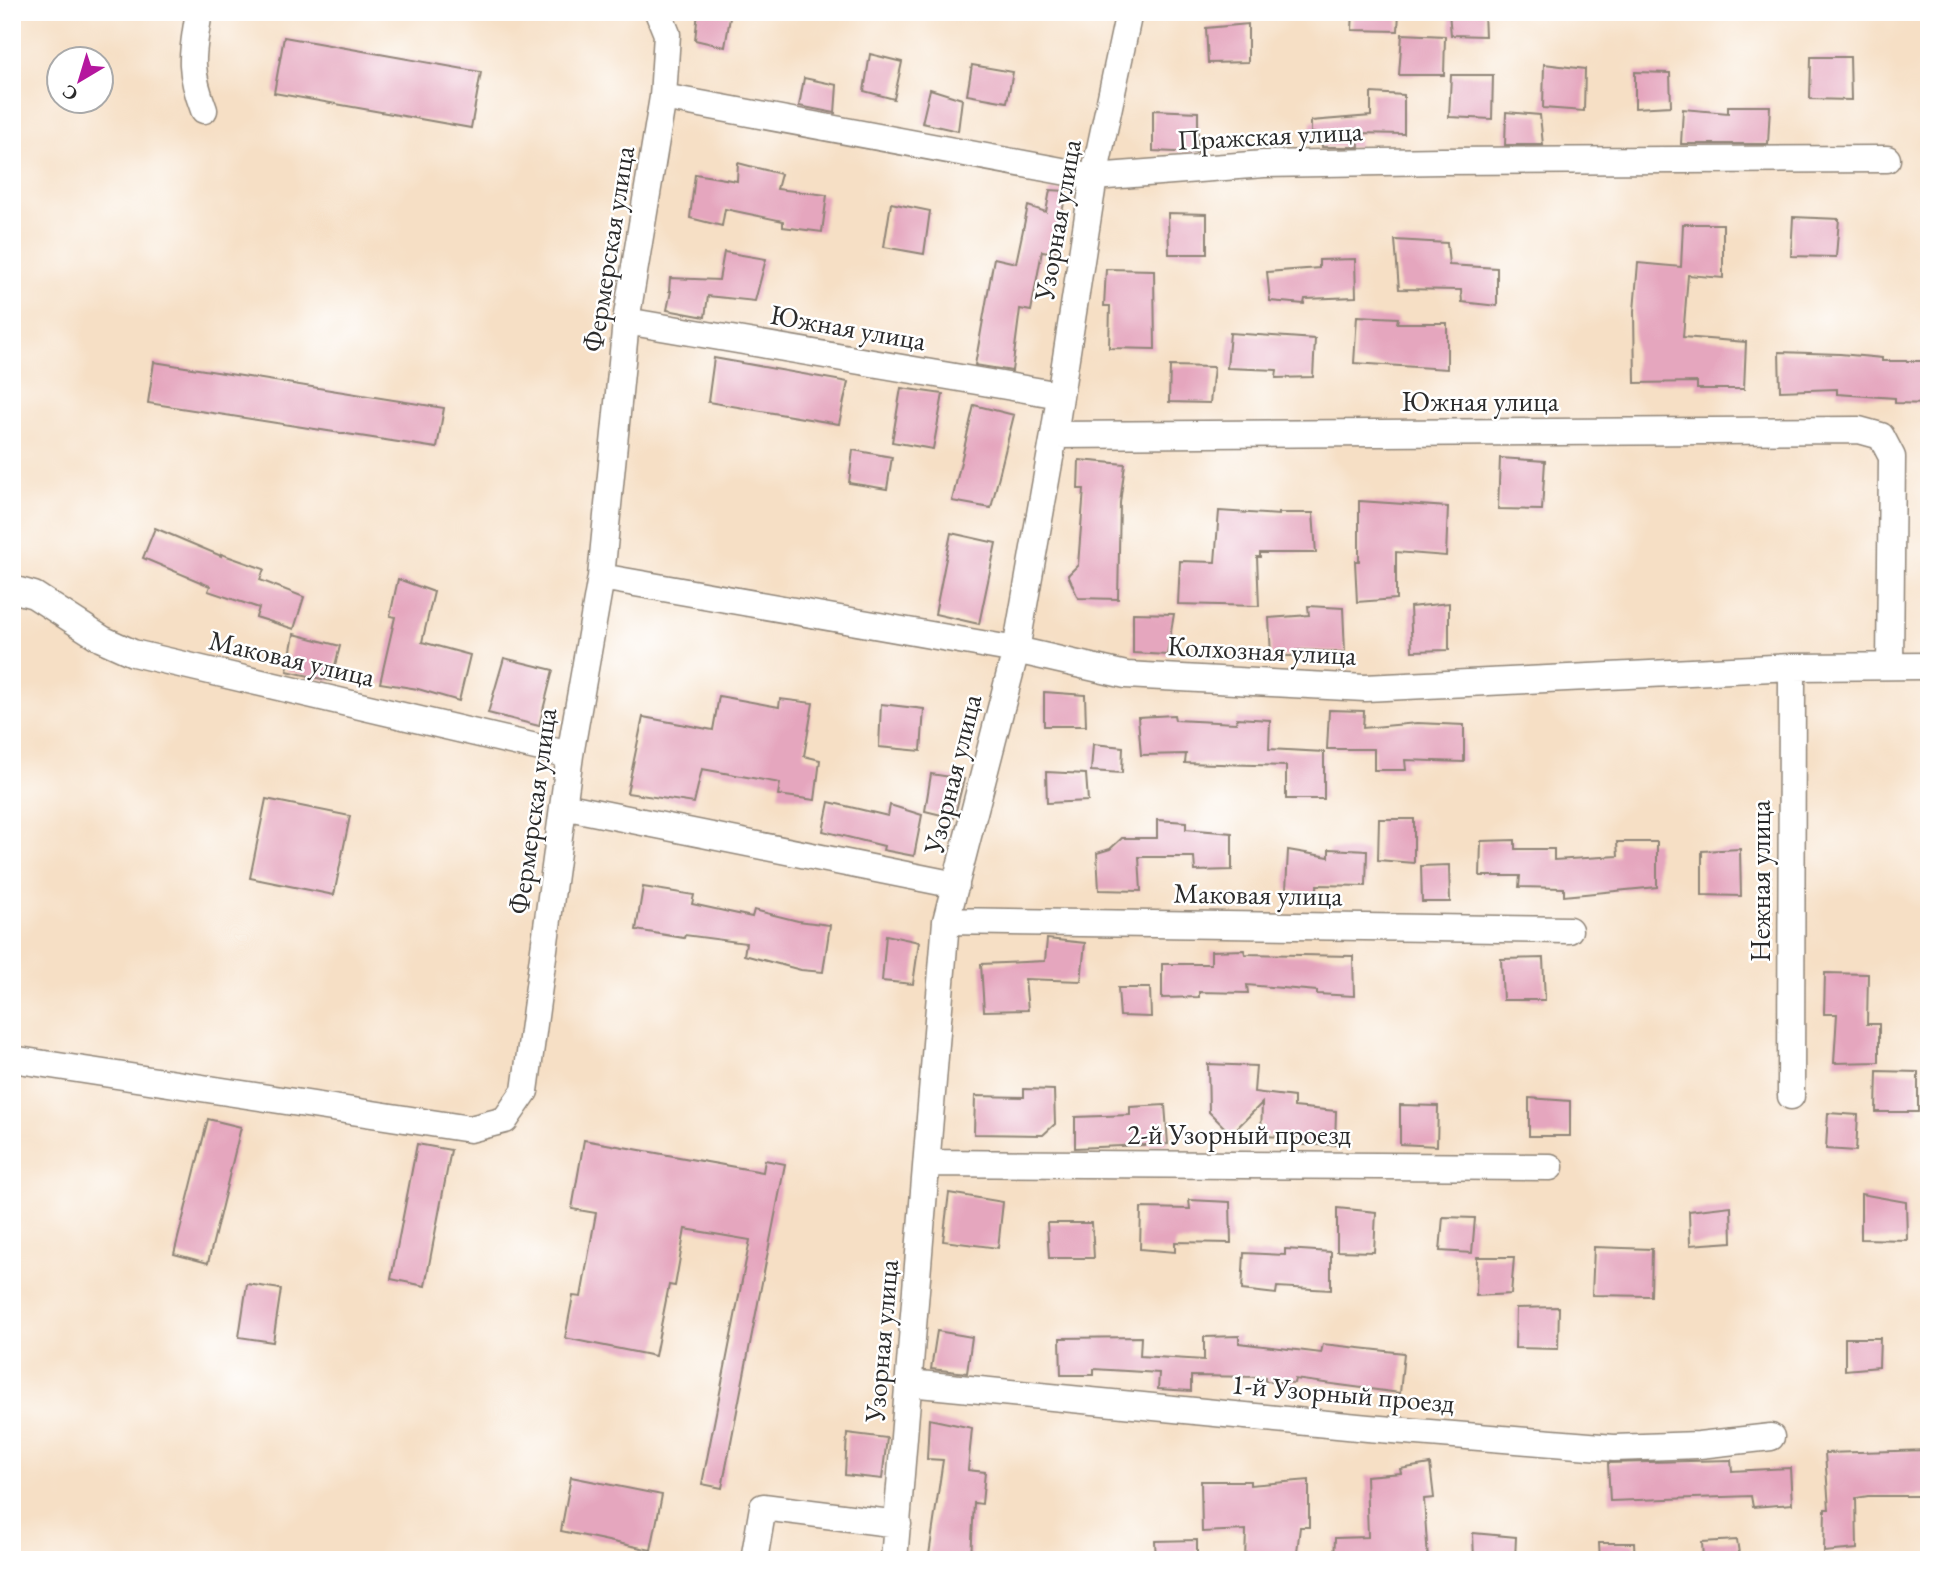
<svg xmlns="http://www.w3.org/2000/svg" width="1941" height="1572" font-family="'EB Garamond',serif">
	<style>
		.building { fill: #e5a6be }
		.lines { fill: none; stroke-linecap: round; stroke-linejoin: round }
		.minor-casing { stroke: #908578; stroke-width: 29 }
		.minor { stroke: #fff; stroke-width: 26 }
		.labels { text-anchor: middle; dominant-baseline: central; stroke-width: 5; stroke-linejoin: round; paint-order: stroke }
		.street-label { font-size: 28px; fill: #2b2b2b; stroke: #fff }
	</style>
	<rect width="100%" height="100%" fill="#fff"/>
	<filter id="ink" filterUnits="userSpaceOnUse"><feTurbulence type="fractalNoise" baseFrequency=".0143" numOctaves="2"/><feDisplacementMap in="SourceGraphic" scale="14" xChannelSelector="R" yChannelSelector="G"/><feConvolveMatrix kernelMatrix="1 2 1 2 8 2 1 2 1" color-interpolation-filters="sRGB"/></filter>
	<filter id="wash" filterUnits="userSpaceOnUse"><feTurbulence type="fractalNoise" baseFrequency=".00686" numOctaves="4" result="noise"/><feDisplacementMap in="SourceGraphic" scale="28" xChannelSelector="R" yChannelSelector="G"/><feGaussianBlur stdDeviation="1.57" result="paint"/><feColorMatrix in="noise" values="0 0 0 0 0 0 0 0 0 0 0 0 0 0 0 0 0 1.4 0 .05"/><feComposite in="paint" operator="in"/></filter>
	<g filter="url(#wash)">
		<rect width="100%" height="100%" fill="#f6dfc5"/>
		<g id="blocks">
			<!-- building -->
			<path class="building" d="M 698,12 L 731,12 L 725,47 L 695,40 Z
				M 1353,12 L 1399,12 L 1398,31 L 1352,30 Z
				M 1449,12 L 1484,12 L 1485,36 L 1451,35 Z
				M 1248,24 L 1248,62 L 1208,63 L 1206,28 Z
				M 1402,34 L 1445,36 L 1444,75 L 1399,75 Z
				M 284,37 L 481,72 L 471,128 L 274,93 Z
				M 870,54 L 902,62 L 894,99 L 864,91 Z
				M 1811,57 L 1850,57 L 1851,100 L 1810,99 Z
				M 1544,64 L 1585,69 L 1584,111 L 1543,108 Z
				M 972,65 L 1013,72 L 1007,102 L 967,95 Z
				M 1635,72 L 1670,73 L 1671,106 L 1635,108 Z
				M 1451,75 L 1493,75 L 1492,119 L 1449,117 Z
				M 804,78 L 837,85 L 835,113 L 799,106 Z
				M 930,89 L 962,99 L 958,131 L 922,123 Z
				M 1371,93 L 1404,95 L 1404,134 L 1358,133 L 1359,147 L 1322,147 L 1321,133 L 1311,133 L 1311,121 L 1371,116 Z
				M 1728,106 L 1770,106 L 1768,144 L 1681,144 L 1683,109 L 1728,113 Z
				M 1153,110 L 1198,112 L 1198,153 L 1153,151 Z
				M 1506,112 L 1540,115 L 1543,145 L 1505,145 Z
				M 738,163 L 781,174 L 777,189 L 827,195 L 822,232 L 783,227 L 783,221 L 725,209 L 722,226 L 690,218 L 695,174 L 737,181 Z
				M 1050,190 L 1066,191 L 1055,253 L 1042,251 L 1031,311 L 1020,309 L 1012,371 L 975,365 L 994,258 L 1016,263 L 1028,206 L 1046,212 Z
				M 891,203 L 930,211 L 924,254 L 884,247 Z
				M 1168,213 L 1207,214 L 1207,254 L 1169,254 Z
				M 1793,217 L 1839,219 L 1836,257 L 1791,256 Z
				M 1683,224 L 1723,224 L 1723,278 L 1688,275 L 1683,337 L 1746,342 L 1744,389 L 1697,389 L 1697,382 L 1635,383 L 1634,311 L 1638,263 L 1681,267 Z
				M 1395,240 L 1447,243 L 1449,265 L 1497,268 L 1497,306 L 1462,302 L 1461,290 L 1399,289 Z
				M 724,252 L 766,259 L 755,301 L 708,296 L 705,317 L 667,310 L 671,291 L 669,291 L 670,278 L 719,280 Z
				M 1355,259 L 1356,297 L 1305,299 L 1304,304 L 1270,301 L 1267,272 L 1319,268 L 1319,260 Z
				M 1106,269 L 1154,270 L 1155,349 L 1109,348 L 1110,306 L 1104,306 Z
				M 1357,316 L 1398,318 L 1397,323 L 1447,323 L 1447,369 L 1354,363 Z
				M 1230,333 L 1315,339 L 1313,377 L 1276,378 L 1277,370 L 1227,368 Z
				M 1779,352 L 1840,354 L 1882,358 L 1882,361 L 1929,361 L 1929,404 L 1895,403 L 1895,398 L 1837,394 L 1837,389 L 1780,391 Z
				M 714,358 L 848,382 L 839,424 L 708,402 Z
				M 154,362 L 444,408 L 437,448 L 148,403 Z
				M 1170,366 L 1214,367 L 1210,403 L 1169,402 Z
				M 901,388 L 943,394 L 933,449 L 892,442 Z
				M 974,405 L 1014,415 L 991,508 L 952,501 Z
				M 853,450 L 892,457 L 887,489 L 849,483 Z
				M 1500,458 L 1545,461 L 1542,510 L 1498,509 Z
				M 1079,460 L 1125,464 L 1120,503 L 1118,599 L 1078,598 L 1068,575 L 1078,565 L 1084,489 L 1078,489 Z
				M 1359,501 L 1448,507 L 1446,556 L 1396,552 L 1396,599 L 1357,602 L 1355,561 L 1359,561 Z
				M 1219,511 L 1279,515 L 1279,513 L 1313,513 L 1316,553 L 1260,553 L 1260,557 L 1257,557 L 1259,606 L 1178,604 L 1180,561 L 1215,562 Z
				M 155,528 L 221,556 L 221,554 L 264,569 L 260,580 L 304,597 L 294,629 L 256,617 L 259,608 L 208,591 L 210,586 L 143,558 Z
				M 951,533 L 996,543 L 979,624 L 935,614 Z
				M 398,579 L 434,592 L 422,642 L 470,655 L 459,701 L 418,689 L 380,683 L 395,617 L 390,616 Z
				M 1449,603 L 1449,650 L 1412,651 L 1410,607 Z
				M 1308,606 L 1343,608 L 1345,652 L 1299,650 L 1299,656 L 1271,656 L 1269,618 L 1309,615 Z
				M 1133,613 L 1174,614 L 1167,655 L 1133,653 Z
				M 294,634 L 340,646 L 331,681 L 287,671 Z
				M 504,658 L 553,670 L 539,726 L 488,713 Z
				M 1044,692 L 1085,695 L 1086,726 L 1044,726 Z
				M 719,696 L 779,707 L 780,699 L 813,703 L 804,756 L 820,760 L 815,800 L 778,795 L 780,783 L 702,769 L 694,803 L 627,793 L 643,717 L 713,730 Z
				M 881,704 L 924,709 L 921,751 L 879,747 Z
				M 1329,710 L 1364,711 L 1363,728 L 1417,723 L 1464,725 L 1464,762 L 1405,760 L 1406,770 L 1374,770 L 1374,749 L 1327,749 Z
				M 1174,715 L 1175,720 L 1236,723 L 1237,718 L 1270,720 L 1269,749 L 1324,752 L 1324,799 L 1286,799 L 1286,766 L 1185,763 L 1186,754 L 1141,755 L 1138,717 Z
				M 1093,744 L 1123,747 L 1122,773 L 1091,771 Z
				M 1046,772 L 1086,774 L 1088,801 L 1047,803 Z
				M 931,774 L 964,779 L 954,818 L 925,811 Z
				M 266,799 L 350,816 L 334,895 L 250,878 Z
				M 829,802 L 888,816 L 890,805 L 922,815 L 914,856 L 883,850 L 884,846 L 823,831 Z
				M 1379,819 L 1414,819 L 1414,863 L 1378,860 Z
				M 1157,820 L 1186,822 L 1186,829 L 1232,833 L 1232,870 L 1195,871 L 1194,857 L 1139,857 L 1141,891 L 1099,890 L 1097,853 L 1110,849 L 1122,838 L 1157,838 Z
				M 1515,840 L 1515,849 L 1554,849 L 1554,860 L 1618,856 L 1617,842 L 1657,842 L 1657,887 L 1564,896 L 1564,888 L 1519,887 L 1520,876 L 1480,876 L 1481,841 Z
				M 1329,849 L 1367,851 L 1366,886 L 1317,885 L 1317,893 L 1286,890 L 1288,850 L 1329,857 Z
				M 1740,849 L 1741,896 L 1702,895 L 1702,851 Z
				M 1449,865 L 1450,902 L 1422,902 L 1421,866 Z
				M 643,887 L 694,895 L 692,904 L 752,917 L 754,910 L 798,921 L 830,925 L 823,972 L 801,970 L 744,955 L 746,943 L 685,935 L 684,938 L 636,930 Z
				M 886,935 L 919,942 L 913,984 L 882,981 Z
				M 1047,939 L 1085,943 L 1081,981 L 1025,979 L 1028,1010 L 984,1011 L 981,964 L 1045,961 Z
				M 1244,950 L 1245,954 L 1353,956 L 1354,996 L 1317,994 L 1317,991 L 1247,985 L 1248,993 L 1199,992 L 1199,997 L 1162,998 L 1162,964 L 1211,964 L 1211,951 Z
				M 1543,958 L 1545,1000 L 1503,1000 L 1501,959 Z
				M 1825,973 L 1868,974 L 1867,1024 L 1879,1024 L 1879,1062 L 1834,1063 L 1837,1014 L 1824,1014 Z
				M 1118,988 L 1150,988 L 1151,1017 L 1120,1016 Z
				M 1208,1064 L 1256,1066 L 1254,1092 L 1294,1097 L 1294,1107 L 1336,1111 L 1335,1145 L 1304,1145 L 1305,1138 L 1261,1136 L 1262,1103 L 1231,1134 L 1209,1112 Z
				M 1877,1071 L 1918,1072 L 1918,1112 L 1876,1112 Z
				M 1024,1089 L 1054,1090 L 1055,1124 L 1043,1135 L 974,1134 L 975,1096 L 1024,1097 Z
				M 1529,1098 L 1570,1101 L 1570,1136 L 1529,1136 Z
				M 1165,1105 L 1168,1144 L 1075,1148 L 1075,1117 L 1130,1115 L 1130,1107 Z
				M 1400,1105 L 1438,1106 L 1437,1146 L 1400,1144 Z
				M 1828,1113 L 1858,1115 L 1856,1151 L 1826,1149 Z
				M 208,1119 L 241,1127 L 208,1263 L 174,1254 Z
				M 584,1140 L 763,1172 L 765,1160 L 785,1164 L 722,1488 L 702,1484 L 750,1240 L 685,1229 L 675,1286 L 669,1285 L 655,1356 L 565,1338 L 573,1296 L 581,1297 L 596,1213 L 572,1209 Z
				M 417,1144 L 451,1150 L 425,1286 L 391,1279 Z
				M 949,1193 L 1003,1202 L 998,1248 L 943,1241 Z
				M 1861,1194 L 1906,1202 L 1907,1240 L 1861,1239 Z
				M 1189,1200 L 1230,1202 L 1231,1243 L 1175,1242 L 1175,1252 L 1140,1249 L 1141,1208 L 1190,1209 Z
				M 1731,1206 L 1732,1242 L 1690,1245 L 1689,1211 Z
				M 1337,1208 L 1376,1212 L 1374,1252 L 1337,1251 Z
				M 1443,1217 L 1475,1218 L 1472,1253 L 1440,1251 Z
				M 1047,1223 L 1092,1223 L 1094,1258 L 1049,1258 Z
				M 1594,1247 L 1652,1249 L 1651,1296 L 1592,1295 Z
				M 1285,1249 L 1331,1252 L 1331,1290 L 1277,1287 L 1276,1294 L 1242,1290 L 1244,1253 L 1285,1255 Z
				M 1477,1257 L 1514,1257 L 1511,1294 L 1476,1296 Z
				M 247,1284 L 281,1289 L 273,1342 L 239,1337 Z
				M 1559,1307 L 1558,1349 L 1515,1348 L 1516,1308 Z
				M 937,1331 L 972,1337 L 967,1373 L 931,1369 Z
				M 1239,1336 L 1239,1343 L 1321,1353 L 1323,1344 L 1404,1353 L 1400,1393 L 1295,1379 L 1294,1383 L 1265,1381 L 1265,1377 L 1191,1376 L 1191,1391 L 1158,1389 L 1159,1373 L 1094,1369 L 1094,1375 L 1061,1375 L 1060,1338 L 1141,1337 L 1140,1356 L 1204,1360 L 1204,1337 Z
				M 1845,1338 L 1880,1338 L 1879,1367 L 1845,1370 Z
				M 929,1419 L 972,1428 L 968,1470 L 985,1472 L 982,1504 L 974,1503 L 971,1558 L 929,1555 L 943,1460 L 927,1459 Z
				M 847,1433 L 887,1438 L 882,1479 L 845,1475 Z
				M 1929,1450 L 1929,1496 L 1868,1496 L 1856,1498 L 1857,1549 L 1824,1552 L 1825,1509 L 1829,1509 L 1825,1453 Z
				M 1731,1460 L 1732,1471 L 1790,1468 L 1792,1504 L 1753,1507 L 1751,1496 L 1610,1501 L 1608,1463 Z
				M 1430,1464 L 1434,1498 L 1424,1499 L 1428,1560 L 1334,1560 L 1335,1538 L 1368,1537 L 1366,1476 L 1401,1473 L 1400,1469 Z
				M 571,1477 L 662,1495 L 651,1550 L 561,1531 Z
				M 1309,1480 L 1309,1527 L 1300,1527 L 1296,1560 L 1245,1560 L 1246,1530 L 1202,1532 L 1201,1481 L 1250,1481 L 1250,1485 Z
				M 1473,1533 L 1516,1537 L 1515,1560 L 1474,1560 Z
				M 1197,1540 L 1197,1560 L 1156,1560 L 1155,1541 Z
				M 1737,1540 L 1740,1560 L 1703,1560 L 1702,1542 Z
				M 1599,1543 L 1634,1543 L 1635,1560 L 1600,1560 Z"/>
		</g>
	</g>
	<g filter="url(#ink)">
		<use href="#blocks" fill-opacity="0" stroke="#908578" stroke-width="2"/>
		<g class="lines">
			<!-- minor casing -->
			<g class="minor-casing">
				<path id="minor" d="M 199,12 C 192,55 188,68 204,110
					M 663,97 L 1094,177 L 1264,164 L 1441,161 L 1887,159
					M 626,321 L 1060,395
					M 1054,435 L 1859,430 L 1881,436 L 1892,457 L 1890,666
					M 601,577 L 1016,650 L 1126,675 L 1365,688 L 1792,667 L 1929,666
					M 12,589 L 34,595 L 102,639 L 133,653 L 570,755
					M 563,806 L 956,885
					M 946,921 L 1569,930
					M 12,1059 L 470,1129 L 505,1120 L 525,1091 L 570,755 L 601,577 L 626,321 L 663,97 L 667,34 L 658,12
					M 1791,1096 L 1792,667
					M 927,1163 L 1550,1167
					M 909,1383 L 1368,1428 L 1614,1448 L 1699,1445 L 1771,1437
					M 754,1560 L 763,1507 L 898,1524
					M 894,1560 L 946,921 L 1016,650 L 1054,435 L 1094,177 L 1129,12"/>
			</g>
			<!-- minor -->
			<use href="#minor" class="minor"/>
		</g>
	</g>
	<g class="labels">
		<!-- street labels -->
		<g class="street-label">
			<text transform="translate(1270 135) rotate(-3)">Пражская улица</text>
			<text transform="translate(1057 220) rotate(-80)">Узорная улица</text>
			<text transform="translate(608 249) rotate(-81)">Фермерская улица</text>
			<text transform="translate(848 327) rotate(10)">Южная улица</text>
			<text x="1480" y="401">Южная улица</text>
			<text transform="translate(1262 650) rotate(3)">Колхозная улица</text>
			<text transform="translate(292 658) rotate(13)">Маковая улица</text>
			<text transform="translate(952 774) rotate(-76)">Узорная улица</text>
			<text transform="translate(532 811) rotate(-82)">Фермерская улица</text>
			<text transform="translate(1760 881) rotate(-90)">Нежная улица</text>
			<text transform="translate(1258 894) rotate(1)">Маковая улица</text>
			<text x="1239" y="1134">2-й Узорный проезд</text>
			<text transform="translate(881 1341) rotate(-85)">Узорная улица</text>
			<text transform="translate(1343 1393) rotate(5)">1-й Узорный проезд</text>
		</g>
	</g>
	<!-- margin -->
	<rect width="1941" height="1572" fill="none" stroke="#fff" stroke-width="42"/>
	<!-- north arrow -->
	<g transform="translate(80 80) rotate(218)"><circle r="33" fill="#ffffff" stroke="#aaaaaa" stroke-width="2"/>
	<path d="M0-5L12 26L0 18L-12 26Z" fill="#b5179e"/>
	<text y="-10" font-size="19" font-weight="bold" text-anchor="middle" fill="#2b2b2b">С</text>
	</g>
</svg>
